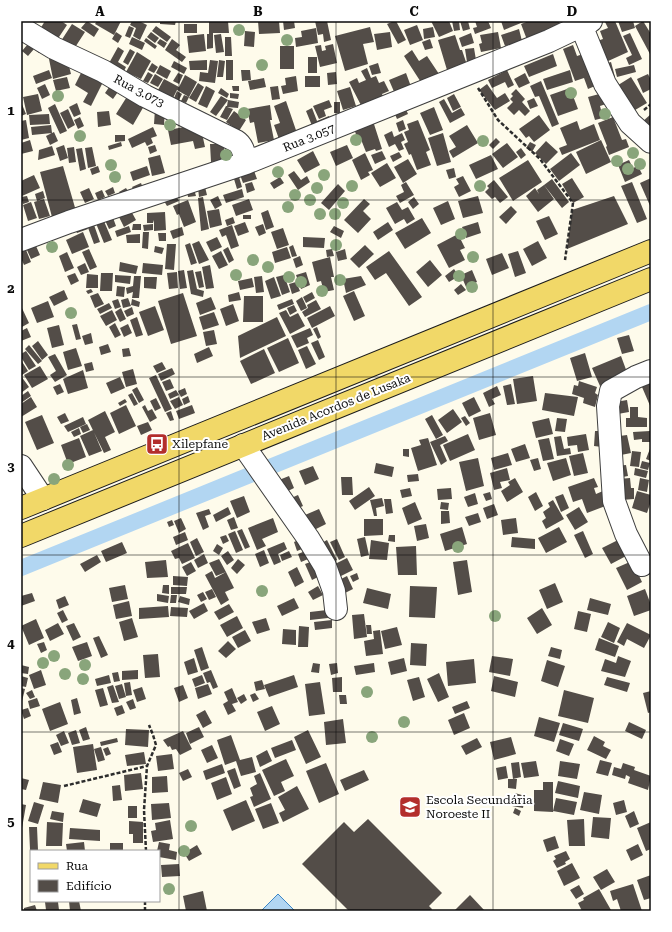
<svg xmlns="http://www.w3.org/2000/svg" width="672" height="932" font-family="'Roboto Serif',serif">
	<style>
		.water { fill: #b2d6f2; stroke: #3e87c5 }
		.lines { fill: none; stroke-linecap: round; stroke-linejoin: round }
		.canal { stroke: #b2d6f2; stroke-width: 16 }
		.building { fill: #534d48 }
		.minor-casing { stroke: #3e3e3e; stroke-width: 24 }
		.major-casing { stroke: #1c1c1c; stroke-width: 24 }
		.path { stroke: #2d2d2d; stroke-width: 2.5; stroke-dasharray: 4 2; stroke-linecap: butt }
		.minor { stroke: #fff; stroke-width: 22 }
		.major { stroke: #f1d868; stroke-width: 22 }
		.tree { fill: #89a57b }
		.grid { fill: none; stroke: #0b0b0b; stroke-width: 1; stroke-opacity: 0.55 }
		.labels { text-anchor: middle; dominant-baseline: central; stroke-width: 4; stroke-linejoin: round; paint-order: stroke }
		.street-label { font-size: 12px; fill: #0b0b0b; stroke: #fff }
		.poi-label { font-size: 12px; fill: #0b0b0b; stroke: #fff; text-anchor: start }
		.neatline { fill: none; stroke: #0b0b0b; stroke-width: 1.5 }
		.grid-label { font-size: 13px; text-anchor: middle; font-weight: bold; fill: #0b0b0b }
	</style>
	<rect width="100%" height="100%" fill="#fefbeb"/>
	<!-- water -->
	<path class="water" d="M 278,894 L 295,911 L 261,911 Z"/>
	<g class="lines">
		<!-- canal -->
		<path class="canal" d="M 21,568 L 651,312"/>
	</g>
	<!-- building -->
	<path class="building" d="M 45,21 L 61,21 L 67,25 L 57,40 L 40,29 Z
		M 87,21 L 99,29 L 94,37 L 81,28 Z
		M 97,21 L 121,21 L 114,35 L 95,24 Z
		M 132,21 L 139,21 L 147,25 L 140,40 L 133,36 L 136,28 L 130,25 Z
		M 160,21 L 176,21 L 175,25 L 160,24 Z
		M 209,21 L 228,21 L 229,33 L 213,33 L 213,48 L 207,49 L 207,34 L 209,34 Z
		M 258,21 L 279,21 L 280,33 L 259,34 Z
		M 283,21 L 294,21 L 295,28 L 284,30 Z
		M 315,21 L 327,21 L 331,40 L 324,42 L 323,34 L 318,35 Z
		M 394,21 L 396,21 L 406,40 L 398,44 L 387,24 Z
		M 431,21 L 449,21 L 453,31 L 439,37 Z
		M 452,21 L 459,21 L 460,30 L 454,31 Z
		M 460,21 L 468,21 L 470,29 L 463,31 Z
		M 475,21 L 488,21 L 491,28 L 475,34 L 473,28 L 477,27 Z
		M 501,21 L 526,21 L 504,30 Z
		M 529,21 L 559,21 L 563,32 L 529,45 L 521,24 Z
		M 607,21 L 615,21 L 628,52 L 606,62 L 597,41 L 603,39 L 600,31 L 608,28 L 605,22 Z
		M 618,21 L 633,21 L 635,28 L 622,32 Z
		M 643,21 L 651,34 L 651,56 L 635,26 Z
		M 72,24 L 85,32 L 74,49 L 61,41 Z
		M 184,24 L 197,24 L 197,33 L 184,33 Z
		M 417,25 L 423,40 L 410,45 L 404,30 Z
		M 129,26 L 134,28 L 130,38 L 125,36 Z
		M 156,26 L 171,37 L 167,42 L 152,31 Z
		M 370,27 L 374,42 L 363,44 L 368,64 L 345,71 L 335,36 Z
		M 433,27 L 435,37 L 424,39 L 423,29 Z
		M 316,28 L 318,43 L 296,47 L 295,38 L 302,37 L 301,31 Z
		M 519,29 L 522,41 L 505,46 L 501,35 Z
		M 245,31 L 255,32 L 254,47 L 244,46 Z
		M 116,32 L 122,36 L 118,43 L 112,39 Z
		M 151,32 L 159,38 L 155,43 L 147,37 Z
		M 390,32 L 392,47 L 377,50 L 374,34 Z
		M 498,32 L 501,48 L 481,52 L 479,44 L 482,43 L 480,35 Z
		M 471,33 L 474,43 L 462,47 L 459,38 Z
		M 630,33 L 642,59 L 629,65 L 626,58 L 632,55 L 623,36 Z
		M 204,34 L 206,51 L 189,53 L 187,36 Z
		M 221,34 L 224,52 L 216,53 L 214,35 Z
		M 455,35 L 460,50 L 462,50 L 468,68 L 450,80 L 438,40 Z
		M 132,37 L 145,43 L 142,50 L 129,44 Z
		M 225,37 L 231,37 L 232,56 L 225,56 Z
		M 33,38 L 44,47 L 39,53 L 34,49 L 28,56 L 22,51 Z
		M 146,38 L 157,46 L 155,49 L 144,41 Z
		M 160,39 L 167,43 L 164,48 L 157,43 Z
		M 172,39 L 180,45 L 176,50 L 186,57 L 182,62 L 165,50 Z
		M 430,39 L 433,48 L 425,50 L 422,42 Z
		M 333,44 L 337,63 L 320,67 L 315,46 L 321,45 L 322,51 L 326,50 L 325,46 Z
		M 573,45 L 577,56 L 583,54 L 595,86 L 588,89 L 584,78 L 575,81 L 563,49 Z
		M 280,46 L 294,46 L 294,69 L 280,69 Z
		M 118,47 L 124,51 L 118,62 L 126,67 L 123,73 L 108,65 Z
		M 474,48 L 476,60 L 467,62 L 465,49 Z
		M 130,49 L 135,52 L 128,65 L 123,62 Z
		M 412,50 L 419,61 L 427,56 L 439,74 L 426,90 L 404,56 Z
		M 137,52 L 151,61 L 141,79 L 126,72 Z
		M 66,54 L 71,74 L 53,79 L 49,59 Z
		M 553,54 L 557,66 L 529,77 L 524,66 Z
		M 308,57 L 317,57 L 317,73 L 308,73 Z
		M 207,60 L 207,70 L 190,70 L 189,61 Z
		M 210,60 L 218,61 L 215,83 L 199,81 L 200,72 L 208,73 Z
		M 219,60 L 225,61 L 223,77 L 217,77 Z
		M 226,60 L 233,60 L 233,80 L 226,80 Z
		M 174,61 L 187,68 L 184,74 L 171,67 Z
		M 611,62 L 615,77 L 608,79 L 604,64 Z
		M 152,63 L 158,67 L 154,73 L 148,70 Z
		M 378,63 L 381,73 L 372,75 L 369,66 Z
		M 160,65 L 171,71 L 167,79 L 156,73 Z
		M 634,65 L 636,72 L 617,77 L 615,69 Z
		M 84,67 L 105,78 L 91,106 L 83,102 L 88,93 L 75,85 Z
		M 367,68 L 371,78 L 376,76 L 379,83 L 384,81 L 389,91 L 382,94 L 385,101 L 364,111 L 349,82 L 357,78 L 359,83 L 366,80 L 361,71 Z
		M 49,70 L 52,78 L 36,84 L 33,76 Z
		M 241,70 L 250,70 L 251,80 L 242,81 Z
		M 507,70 L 514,85 L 508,88 L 505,82 L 492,88 L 488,80 Z
		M 570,70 L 573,82 L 547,90 L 543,79 Z
		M 148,72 L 153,75 L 148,83 L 143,81 Z
		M 336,72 L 337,84 L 328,85 L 327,73 Z
		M 178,73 L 183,75 L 179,84 L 173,81 Z
		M 406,73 L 413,92 L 395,94 L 389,80 Z
		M 525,73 L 530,83 L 519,88 L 514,79 Z
		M 155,74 L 163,79 L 158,87 L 150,83 Z
		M 648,74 L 651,80 L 651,89 L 643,93 L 637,79 Z
		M 185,75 L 197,82 L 189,97 L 177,90 L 173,98 L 158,90 L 164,79 L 179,87 Z
		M 296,76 L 298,91 L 283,94 L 281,86 L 286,85 L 285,78 Z
		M 305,76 L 320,76 L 320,87 L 305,87 Z
		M 67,77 L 70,88 L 56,91 L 53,80 Z
		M 631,77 L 647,103 L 630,113 L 615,87 Z
		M 264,78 L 266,87 L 250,90 L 248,81 Z
		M 114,80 L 122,86 L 113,99 L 105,93 Z
		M 541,81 L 559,124 L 552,127 L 539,96 L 535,97 L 530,86 Z
		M 198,83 L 204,87 L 196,102 L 189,98 Z
		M 45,84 L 50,95 L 42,99 L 37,88 Z
		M 487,84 L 497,98 L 505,93 L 510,101 L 495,110 L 479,90 Z
		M 206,86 L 215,91 L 207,108 L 198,104 Z
		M 232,86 L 239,86 L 239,91 L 233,91 Z
		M 278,86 L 280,99 L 272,100 L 270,87 Z
		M 350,87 L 356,106 L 343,110 L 337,91 Z
		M 221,88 L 229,94 L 227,98 L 218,93 Z
		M 570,88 L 578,109 L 558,116 L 550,95 Z
		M 516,89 L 525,99 L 522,102 L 530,111 L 525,116 L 519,110 L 514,115 L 507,108 L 513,102 L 510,99 L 513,96 L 511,94 Z
		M 177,91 L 182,94 L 179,100 L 174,98 Z
		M 230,93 L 239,94 L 238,99 L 230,98 Z
		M 603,93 L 606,104 L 600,106 L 603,118 L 595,120 L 588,97 Z
		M 38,94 L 42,111 L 27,115 L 23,97 Z
		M 454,94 L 461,107 L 453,111 L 447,98 Z
		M 128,95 L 144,106 L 133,125 L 116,114 Z
		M 184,95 L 189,97 L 186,103 L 181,101 Z
		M 221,96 L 228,100 L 216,116 L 210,112 Z
		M 534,98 L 538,106 L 530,109 L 527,101 Z
		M 444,99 L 452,113 L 461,108 L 465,115 L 450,123 L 439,102 Z
		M 228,100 L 239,102 L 238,108 L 227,107 L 233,109 L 227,120 L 220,117 L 226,106 L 227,106 Z
		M 329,100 L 332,107 L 324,110 L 326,116 L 319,119 L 313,106 Z
		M 286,101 L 299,139 L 280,142 L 274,125 L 280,123 L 274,106 Z
		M 21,102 L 26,114 L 21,116 Z
		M 334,102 L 340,102 L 340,113 L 334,113 Z
		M 77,103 L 81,114 L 74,117 L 69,107 Z
		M 55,104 L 67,131 L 60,134 L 48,108 Z
		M 270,105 L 272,120 L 270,120 L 274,140 L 258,143 L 254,122 L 250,123 L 247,109 Z
		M 405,107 L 408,114 L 397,119 L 394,112 Z
		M 434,107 L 443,130 L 430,135 L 420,113 Z
		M 312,108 L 317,121 L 329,116 L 333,125 L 315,133 L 306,111 Z
		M 68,109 L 75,125 L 68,129 L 60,113 Z
		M 155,109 L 165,110 L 164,125 L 154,124 Z
		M 109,111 L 111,125 L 98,127 L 97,112 Z
		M 234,111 L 246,120 L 239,131 L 226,122 Z
		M 49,114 L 50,124 L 30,125 L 29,115 Z
		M 651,114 L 651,132 L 642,122 Z
		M 539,115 L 550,130 L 534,142 L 529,136 L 526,138 L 519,129 Z
		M 80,117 L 84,126 L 78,129 L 74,120 Z
		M 613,117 L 622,140 L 626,139 L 629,147 L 609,155 L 606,147 L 607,146 L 598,123 Z
		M 26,120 L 29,138 L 21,140 L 21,121 Z
		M 403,120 L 406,129 L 399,132 L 396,123 Z
		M 418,120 L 430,150 L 426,152 L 431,165 L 417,170 L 411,154 L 409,155 L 404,144 L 408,142 L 404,132 L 409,130 L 407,124 Z
		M 373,121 L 382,149 L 376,151 L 375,149 L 366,152 L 360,137 L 357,138 L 354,128 Z
		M 577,121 L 580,130 L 594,124 L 600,140 L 562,155 L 559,148 L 567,145 L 560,128 Z
		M 200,124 L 205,147 L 195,149 L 193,141 L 171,145 L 168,130 Z
		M 51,125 L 52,133 L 32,135 L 31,127 Z
		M 467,125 L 478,143 L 453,158 L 449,151 L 456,147 L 449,136 Z
		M 153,127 L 157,136 L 151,138 L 153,143 L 147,146 L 145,142 L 132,148 L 128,139 Z
		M 392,131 L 394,137 L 402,133 L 405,140 L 401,142 L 404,149 L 399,151 L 395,144 L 389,147 L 384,135 Z
		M 54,132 L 58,141 L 50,145 L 46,136 Z
		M 443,133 L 451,162 L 437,166 L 428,138 Z
		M 115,135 L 125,135 L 125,141 L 115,142 Z
		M 496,138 L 500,142 L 493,149 L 489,145 Z
		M 30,140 L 33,151 L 21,154 L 21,143 Z
		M 601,140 L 611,162 L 586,174 L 576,152 Z
		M 546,141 L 558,152 L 546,164 L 535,153 Z
		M 121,142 L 122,146 L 109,150 L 108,146 Z
		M 530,142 L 536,145 L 532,152 L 526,148 Z
		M 507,143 L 518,157 L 503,168 L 492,154 Z
		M 210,144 L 224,144 L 224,161 L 211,162 Z
		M 64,145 L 68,158 L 60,161 L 56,148 Z
		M 155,145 L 157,151 L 150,154 L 148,147 Z
		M 347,145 L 353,158 L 336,166 L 330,152 Z
		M 52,146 L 55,155 L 38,160 L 39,150 Z
		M 74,147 L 76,162 L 69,163 L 67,148 Z
		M 92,147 L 96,166 L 88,168 L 85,148 Z
		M 82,148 L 86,169 L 80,171 L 76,149 Z
		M 521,148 L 526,155 L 521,159 L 516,152 Z
		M 313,151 L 320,165 L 305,173 L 297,160 Z
		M 382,151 L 386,159 L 375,164 L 371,155 Z
		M 399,152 L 402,157 L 393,162 L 390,156 Z
		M 365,153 L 373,170 L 368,172 L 370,175 L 361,180 L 352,160 Z
		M 571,153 L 580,165 L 559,181 L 550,169 Z
		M 160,155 L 165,173 L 152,176 L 148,158 Z
		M 491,155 L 498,169 L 476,179 L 469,165 Z
		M 408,159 L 417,174 L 403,183 L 394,167 Z
		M 528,160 L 542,182 L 513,201 L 499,178 Z
		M 629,160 L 633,168 L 638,166 L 642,174 L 625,182 L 618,165 Z
		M 387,163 L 396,178 L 380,187 L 371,173 Z
		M 63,166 L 76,211 L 52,217 L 40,172 Z
		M 98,166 L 100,172 L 92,175 L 90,169 Z
		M 147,166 L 150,175 L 133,181 L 130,172 Z
		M 253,168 L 257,179 L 243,183 L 239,172 Z
		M 454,168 L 456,177 L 449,179 L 446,170 Z
		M 294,171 L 301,180 L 307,176 L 310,182 L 298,190 L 288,175 Z
		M 34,175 L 40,188 L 22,196 L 21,193 L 21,181 Z
		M 463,176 L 471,191 L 459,197 L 454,187 L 459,184 L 456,179 Z
		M 239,177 L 242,187 L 237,189 L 234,179 Z
		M 280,177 L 284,183 L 274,189 L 270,183 Z
		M 572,178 L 584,197 L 573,203 L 562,184 Z
		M 651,178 L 651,208 L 640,183 Z
		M 552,179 L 569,202 L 562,208 L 544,185 Z
		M 494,180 L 508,197 L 500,203 L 495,197 L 492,199 L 485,192 L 489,188 L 487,186 Z
		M 252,182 L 255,190 L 247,193 L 245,184 Z
		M 406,182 L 414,195 L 400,203 L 396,196 L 404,192 L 401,185 Z
		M 632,182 L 647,219 L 637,223 L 621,186 Z
		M 141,183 L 144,191 L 136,194 L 132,187 Z
		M 338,184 L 345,191 L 329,210 L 321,203 Z
		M 544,185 L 554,199 L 538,212 L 526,196 L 535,188 L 539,194 L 537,190 Z
		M 113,187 L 115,193 L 108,196 L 105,191 Z
		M 205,187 L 207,195 L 199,197 L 198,188 Z
		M 89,188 L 94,199 L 85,203 L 80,192 Z
		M 126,188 L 129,193 L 121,196 L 119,192 Z
		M 194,189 L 196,196 L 188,197 L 187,190 Z
		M 242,189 L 244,197 L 226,203 L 223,195 Z
		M 102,190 L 105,197 L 98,200 L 95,193 Z
		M 43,191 L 45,198 L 37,201 L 35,194 Z
		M 176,195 L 179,201 L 167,206 L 164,201 Z
		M 27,196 L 29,202 L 23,204 L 21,197 Z
		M 218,196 L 222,205 L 215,209 L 210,200 Z
		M 478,196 L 483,213 L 463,218 L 458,201 Z
		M 614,196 L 628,224 L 567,249 L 572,210 Z
		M 203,197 L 209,229 L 201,231 L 198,198 Z
		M 414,197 L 419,204 L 413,209 L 408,202 Z
		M 44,199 L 50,216 L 39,219 L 34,202 Z
		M 249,199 L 253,210 L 236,216 L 232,205 Z
		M 364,199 L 370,204 L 363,211 L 371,219 L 358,233 L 344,220 Z
		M 188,200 L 196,222 L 184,227 L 179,214 L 177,215 L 173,206 Z
		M 448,201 L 455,219 L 441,225 L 433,208 Z
		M 31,202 L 37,218 L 28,221 L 23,205 Z
		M 397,202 L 402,210 L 408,207 L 415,219 L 407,224 L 404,219 L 395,224 L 386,208 Z
		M 511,206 L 517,212 L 506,224 L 499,217 Z
		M 130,209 L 136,220 L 124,227 L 118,215 Z
		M 219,209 L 222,225 L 210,228 L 207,211 Z
		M 268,210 L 274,227 L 266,230 L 261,213 Z
		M 165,212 L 166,230 L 154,231 L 154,220 L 153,223 L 147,223 L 147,213 Z
		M 112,215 L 116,226 L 109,229 L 104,218 Z
		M 243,215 L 251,215 L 251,219 L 243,219 Z
		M 549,216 L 558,234 L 545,240 L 536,221 Z
		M 233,217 L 235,223 L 227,226 L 225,220 Z
		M 422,218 L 431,233 L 405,249 L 395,233 Z
		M 103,219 L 112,240 L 104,243 L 95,221 Z
		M 85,222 L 88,229 L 77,233 L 74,227 Z
		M 93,222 L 100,242 L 94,244 L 87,225 Z
		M 245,222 L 249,232 L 238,236 L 234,226 Z
		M 388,222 L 393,230 L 378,240 L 373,232 Z
		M 478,222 L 481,233 L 466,238 L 462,227 Z
		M 133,224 L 141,224 L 141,230 L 132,230 Z
		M 153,224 L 153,230 L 144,231 L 143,225 Z
		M 263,224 L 266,233 L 259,236 L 255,227 Z
		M 232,225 L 239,246 L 231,249 L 226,235 L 222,237 L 219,230 Z
		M 129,226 L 131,232 L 117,237 L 115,231 Z
		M 334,226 L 344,231 L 341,238 L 330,232 Z
		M 182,227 L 184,235 L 173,239 L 170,231 Z
		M 283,228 L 289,245 L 277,249 L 271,232 Z
		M 83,232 L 89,247 L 72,254 L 66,240 Z
		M 143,232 L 149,232 L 148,249 L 142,248 Z
		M 158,233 L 166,233 L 166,241 L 159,241 Z
		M 140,234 L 140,243 L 127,243 L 126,235 Z
		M 458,234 L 465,248 L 460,250 L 465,260 L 449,268 L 437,245 Z
		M 217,237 L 222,247 L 211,252 L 206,242 Z
		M 303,237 L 325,238 L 324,248 L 303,247 Z
		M 199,241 L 209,260 L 199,264 L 192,244 Z
		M 538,241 L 547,258 L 532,266 L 523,249 Z
		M 190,243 L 197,263 L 191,265 L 185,245 Z
		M 167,244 L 176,244 L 174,270 L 165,269 Z
		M 24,245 L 31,262 L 24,265 L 21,258 L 21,247 Z
		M 293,245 L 297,256 L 292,257 L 289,247 Z
		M 365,245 L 374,254 L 359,268 L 350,259 Z
		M 36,246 L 40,255 L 31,259 L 27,250 Z
		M 155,246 L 164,248 L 162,254 L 154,252 Z
		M 228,247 L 234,260 L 229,263 L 223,250 Z
		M 287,247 L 291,258 L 275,263 L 272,252 Z
		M 89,249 L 97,267 L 90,270 L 82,252 Z
		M 332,249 L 334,256 L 327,257 L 326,250 Z
		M 345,249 L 347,259 L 338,261 L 336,252 Z
		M 221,251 L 228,265 L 219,269 L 212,256 Z
		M 389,251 L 422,297 L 409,306 L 386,273 L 375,280 L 366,267 Z
		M 518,251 L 526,273 L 515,277 L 508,254 Z
		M 67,252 L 74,268 L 65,272 L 59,256 Z
		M 502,253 L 509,268 L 492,275 L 486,259 Z
		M 300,256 L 303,265 L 296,268 L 293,259 Z
		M 330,257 L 334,277 L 331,277 L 334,290 L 324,292 L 321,281 L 317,282 L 312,262 Z
		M 430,260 L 442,275 L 428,287 L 416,272 Z
		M 120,262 L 138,266 L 136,274 L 119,271 Z
		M 85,263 L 89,272 L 81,275 L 77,267 Z
		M 143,263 L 163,265 L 162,275 L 142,273 Z
		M 210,265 L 214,288 L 206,289 L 202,267 Z
		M 454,269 L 459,276 L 449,282 L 445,276 Z
		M 184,270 L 187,288 L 180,289 L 178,271 Z
		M 193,270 L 197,289 L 204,291 L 203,297 L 191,294 L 187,271 Z
		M 472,270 L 477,282 L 466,287 L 461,275 Z
		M 201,271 L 204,287 L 199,288 L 195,272 Z
		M 177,272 L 178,288 L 169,289 L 167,273 Z
		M 306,272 L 310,285 L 301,289 L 296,275 Z
		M 75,273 L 79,281 L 71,285 L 67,276 Z
		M 101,273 L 113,273 L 112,291 L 100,291 Z
		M 87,274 L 98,275 L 98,288 L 86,288 Z
		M 115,275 L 131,276 L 130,284 L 115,282 Z
		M 284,275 L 290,292 L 282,295 L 276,277 Z
		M 134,276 L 141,276 L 139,298 L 132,298 L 133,292 L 127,294 L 126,288 L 133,286 Z
		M 262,276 L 264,292 L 256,293 L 254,277 Z
		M 361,276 L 366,285 L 346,293 L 343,279 Z
		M 144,277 L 157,277 L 156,289 L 144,288 Z
		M 274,277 L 281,296 L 271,299 L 265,281 Z
		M 252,278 L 254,287 L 240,290 L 238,281 Z
		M 296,282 L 300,291 L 292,294 L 289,284 Z
		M 461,284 L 466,290 L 458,295 L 454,290 Z
		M 117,286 L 125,287 L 124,297 L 116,296 Z
		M 91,289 L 93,292 L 88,294 L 86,291 Z
		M 64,290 L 68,299 L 54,306 L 49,297 Z
		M 354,291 L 365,316 L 354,321 L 343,296 Z
		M 239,292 L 241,300 L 229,302 L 228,295 Z
		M 312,292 L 315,298 L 306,303 L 303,297 Z
		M 98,293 L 104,304 L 95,308 L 90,296 Z
		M 183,293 L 197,336 L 171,344 L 158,301 Z
		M 244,296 L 263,296 L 263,322 L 243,322 Z
		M 211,297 L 216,309 L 200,315 L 196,303 Z
		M 302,297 L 307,308 L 301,311 L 296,301 Z
		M 128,298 L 131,306 L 123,308 L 121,300 Z
		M 118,299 L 121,307 L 115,309 L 112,301 Z
		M 132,299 L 140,302 L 139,307 L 131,305 Z
		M 292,299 L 294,304 L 279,310 L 277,305 Z
		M 316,300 L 321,309 L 305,317 L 302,312 L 308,308 L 307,305 Z
		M 48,301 L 54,317 L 37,323 L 31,308 Z
		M 109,303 L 112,308 L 100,314 L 97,309 Z
		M 233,304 L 239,321 L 226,326 L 220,309 Z
		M 294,305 L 297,311 L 290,315 L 287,308 Z
		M 21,306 L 29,323 L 22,327 L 21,325 Z
		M 155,306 L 164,330 L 148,336 L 139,312 Z
		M 330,306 L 335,316 L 312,328 L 307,318 Z
		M 132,307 L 134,314 L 127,317 L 124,311 Z
		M 121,308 L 126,319 L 120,322 L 115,312 Z
		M 112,310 L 117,320 L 106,326 L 100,316 Z
		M 286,310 L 290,317 L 298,313 L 305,326 L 290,334 L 279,313 Z
		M 214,312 L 219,325 L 203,330 L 199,317 Z
		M 137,317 L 143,335 L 136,337 L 130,320 Z
		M 277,317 L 286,336 L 240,358 L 238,336 Z
		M 115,323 L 121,335 L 115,338 L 109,327 Z
		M 77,324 L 81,339 L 76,340 L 72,325 Z
		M 128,324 L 132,333 L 124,337 L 120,328 Z
		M 59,325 L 64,345 L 52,348 L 47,328 Z
		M 317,327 L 321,337 L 318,339 L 313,329 Z
		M 27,328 L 31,337 L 21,341 L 21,331 Z
		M 310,328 L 313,335 L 307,338 L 309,343 L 297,348 L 291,336 Z
		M 214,330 L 217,344 L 206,346 L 203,332 Z
		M 91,333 L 93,343 L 85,345 L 82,336 Z
		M 629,335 L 634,351 L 622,354 L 617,338 Z
		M 288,338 L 299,363 L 279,372 L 267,348 Z
		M 318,340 L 325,357 L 319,360 L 311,343 Z
		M 38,341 L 48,355 L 42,360 L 32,346 Z
		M 108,344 L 111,352 L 101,355 L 99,347 Z
		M 29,345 L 42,361 L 38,364 L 25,349 Z
		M 307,346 L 316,364 L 306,369 L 298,350 Z
		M 209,347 L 213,356 L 197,363 L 194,354 Z
		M 76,348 L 82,366 L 68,370 L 63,352 Z
		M 129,348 L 131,356 L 123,357 L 122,349 Z
		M 264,349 L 275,373 L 251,384 L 240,361 Z
		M 26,351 L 36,366 L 29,370 L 21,357 L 21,354 Z
		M 585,353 L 592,377 L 577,381 L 570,358 Z
		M 55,354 L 67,375 L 55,382 L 50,375 L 56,371 L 48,357 Z
		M 621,356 L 628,375 L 600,386 L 592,368 Z
		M 21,360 L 28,371 L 22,375 L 21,374 Z
		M 92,362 L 94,370 L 86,372 L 84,364 Z
		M 162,362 L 166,369 L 157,373 L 153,366 Z
		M 40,366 L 48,379 L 32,388 L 24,375 Z
		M 172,368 L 175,374 L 161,381 L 158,374 Z
		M 133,369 L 137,384 L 126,387 L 122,372 Z
		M 83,370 L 88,388 L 68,394 L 63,379 Z
		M 156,375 L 172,409 L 165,412 L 149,378 Z
		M 21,376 L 29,387 L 21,393 Z
		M 533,376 L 537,401 L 517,404 L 513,379 Z
		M 120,377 L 125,388 L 111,394 L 106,383 Z
		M 170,379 L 174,388 L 166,391 L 162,382 Z
		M 579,381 L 597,387 L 595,393 L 598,395 L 595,407 L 583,403 L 584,398 L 572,394 L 574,385 L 578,386 Z
		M 651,383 L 651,408 L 642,387 Z
		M 60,384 L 64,392 L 57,395 L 53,387 Z
		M 511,384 L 515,404 L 507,405 L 503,386 Z
		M 497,386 L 501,395 L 492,399 L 495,404 L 489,407 L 483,393 Z
		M 137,387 L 144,400 L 139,403 L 132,390 Z
		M 185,388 L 187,394 L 181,397 L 178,391 Z
		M 176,390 L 179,395 L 170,399 L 168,394 Z
		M 28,391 L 31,396 L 21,403 L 21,396 Z
		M 132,393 L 138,404 L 134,406 L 128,395 Z
		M 545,393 L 578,397 L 574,416 L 542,410 Z
		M 188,396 L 190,402 L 184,405 L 182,399 Z
		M 31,397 L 37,407 L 21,417 L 21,404 Z
		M 179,397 L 183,405 L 175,409 L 170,401 Z
		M 474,397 L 481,411 L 469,417 L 462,403 Z
		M 156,398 L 161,408 L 155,411 L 150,401 Z
		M 125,399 L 127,402 L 120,406 L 118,403 Z
		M 627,400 L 629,412 L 612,415 L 610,403 Z
		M 126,405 L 136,426 L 119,434 L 110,413 Z
		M 145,405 L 148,411 L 152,409 L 157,418 L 150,422 L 142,407 Z
		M 192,405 L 195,413 L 179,419 L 176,411 Z
		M 630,407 L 638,407 L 638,417 L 647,418 L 647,427 L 626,427 L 626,418 L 630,418 Z
		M 453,409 L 462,422 L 447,433 L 438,420 Z
		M 105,411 L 115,432 L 105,437 L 111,450 L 104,453 L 88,420 Z
		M 171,411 L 174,420 L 170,421 L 166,413 Z
		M 65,413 L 69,421 L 61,424 L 57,417 Z
		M 490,413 L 496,435 L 479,440 L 473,418 Z
		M 42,415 L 54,443 L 37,450 L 25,422 Z
		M 432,415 L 443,435 L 436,439 L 425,419 Z
		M 465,416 L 470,423 L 466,426 L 461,418 Z
		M 83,417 L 86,424 L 68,432 L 64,426 Z
		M 549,418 L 553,434 L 536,438 L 532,422 Z
		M 557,418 L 567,419 L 565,432 L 555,431 Z
		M 148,422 L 152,430 L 141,435 L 137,426 Z
		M 87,424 L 90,430 L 83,433 L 80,427 Z
		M 79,428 L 81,434 L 74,437 L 71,432 Z
		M 93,430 L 102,451 L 89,456 L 80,436 Z
		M 595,431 L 603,431 L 602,447 L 594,446 Z
		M 650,431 L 651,442 L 642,442 L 642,439 L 634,440 L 633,432 Z
		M 468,434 L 475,450 L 450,461 L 443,445 Z
		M 586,434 L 589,450 L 578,452 L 577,445 L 568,446 L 567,437 Z
		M 627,435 L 631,453 L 616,456 L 612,437 Z
		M 445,436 L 448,441 L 440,445 L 447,461 L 441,465 L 430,442 Z
		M 561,436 L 564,449 L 570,448 L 571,454 L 557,456 L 554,437 Z
		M 79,438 L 86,457 L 68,464 L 61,445 Z
		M 428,438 L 437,465 L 418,471 L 411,448 L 421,445 L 419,440 Z
		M 549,438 L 554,459 L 543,461 L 538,440 Z
		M 525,444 L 530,458 L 516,462 L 511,449 Z
		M 651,446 L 651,461 L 646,459 Z
		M 403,449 L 409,449 L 409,457 L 403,456 Z
		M 632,451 L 641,452 L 639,467 L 630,466 Z
		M 508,453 L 512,465 L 494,470 L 491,458 Z
		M 583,453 L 588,473 L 574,476 L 569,456 Z
		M 478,458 L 484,486 L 466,491 L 459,462 Z
		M 538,458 L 541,469 L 534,471 L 530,460 Z
		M 566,458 L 571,475 L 553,481 L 547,463 Z
		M 642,461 L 650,463 L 648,470 L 640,468 Z
		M 376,463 L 394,467 L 392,477 L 374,473 Z
		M 626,465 L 628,476 L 617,478 L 615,466 Z
		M 313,466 L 319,479 L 305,485 L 299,471 Z
		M 507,468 L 510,480 L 500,482 L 502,488 L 494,490 L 490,473 Z
		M 635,468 L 648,471 L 646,478 L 634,475 Z
		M 418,474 L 419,481 L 408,482 L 407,475 Z
		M 289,476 L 294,488 L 280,495 L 274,482 Z
		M 341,477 L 352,477 L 353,495 L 342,495 Z
		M 515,478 L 523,492 L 507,502 L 501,491 L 510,485 L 508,482 Z
		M 594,478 L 598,487 L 594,488 L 596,494 L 603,491 L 608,505 L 587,513 L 582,499 L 573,502 L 568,487 Z
		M 630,478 L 631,488 L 634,488 L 634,499 L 621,500 L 619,479 Z
		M 640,478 L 649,480 L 647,492 L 638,490 Z
		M 369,487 L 375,496 L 355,510 L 349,501 Z
		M 410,488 L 412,496 L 402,498 L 400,490 Z
		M 451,488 L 452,499 L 438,500 L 437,489 Z
		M 637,491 L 651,495 L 651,501 L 647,513 L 632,508 Z
		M 490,492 L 492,499 L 486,501 L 483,494 Z
		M 536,492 L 543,506 L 535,511 L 528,497 Z
		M 475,493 L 478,504 L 468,507 L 464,497 Z
		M 563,494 L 569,508 L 561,512 L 555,497 Z
		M 298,495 L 303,506 L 294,510 L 289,499 Z
		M 244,496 L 250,512 L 237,518 L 230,501 Z
		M 382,498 L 384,506 L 376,508 L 377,516 L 374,516 L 370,500 Z
		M 384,499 L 391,499 L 393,513 L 386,514 Z
		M 553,500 L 564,519 L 546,529 L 542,521 L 546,518 L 543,512 L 550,507 L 548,503 Z
		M 415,502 L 422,519 L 408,525 L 402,508 Z
		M 441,502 L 449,503 L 448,510 L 440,509 Z
		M 494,504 L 498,515 L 487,519 L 483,508 Z
		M 228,507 L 231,514 L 216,522 L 213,515 Z
		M 579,507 L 588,522 L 575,530 L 566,515 Z
		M 209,509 L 211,514 L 205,516 L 209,527 L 203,530 L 196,513 Z
		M 319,509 L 326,524 L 312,531 L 305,515 Z
		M 441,511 L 449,511 L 450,523 L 441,524 Z
		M 478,513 L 481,522 L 469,526 L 465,517 Z
		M 234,517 L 238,528 L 231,530 L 227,520 Z
		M 181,518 L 186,529 L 179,533 L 174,521 Z
		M 273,518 L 278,532 L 262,539 L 266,546 L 257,550 L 248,528 Z
		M 516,518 L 518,533 L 503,535 L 501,520 Z
		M 364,519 L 383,519 L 383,535 L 364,536 Z
		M 172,520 L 174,525 L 169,527 L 167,522 Z
		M 426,524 L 429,538 L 417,541 L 414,526 Z
		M 462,527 L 467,544 L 445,551 L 440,534 Z
		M 559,527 L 567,542 L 546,553 L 538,538 Z
		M 242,529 L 250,547 L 245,549 L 237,531 Z
		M 235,531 L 243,550 L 236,553 L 228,534 Z
		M 583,531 L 593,554 L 585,558 L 574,535 Z
		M 185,532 L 188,540 L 176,545 L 173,537 Z
		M 226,535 L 229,541 L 223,544 L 220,537 Z
		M 389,535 L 395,535 L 395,542 L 388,541 Z
		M 365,537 L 369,555 L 361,557 L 357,539 Z
		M 512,537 L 535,539 L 535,549 L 511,547 Z
		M 197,538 L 204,552 L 196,556 L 190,542 Z
		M 303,538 L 307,547 L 297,551 L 294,542 Z
		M 337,539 L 345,557 L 339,560 L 330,542 Z
		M 620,539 L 628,555 L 611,564 L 602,548 Z
		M 327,540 L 337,560 L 329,564 L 320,544 Z
		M 371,540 L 389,543 L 387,560 L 369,559 Z
		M 122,542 L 127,553 L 106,562 L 101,551 Z
		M 284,542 L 287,549 L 278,554 L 281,562 L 274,565 L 267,549 Z
		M 188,543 L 195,558 L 182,564 L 179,558 L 175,559 L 171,551 Z
		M 217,544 L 223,548 L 219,555 L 213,551 Z
		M 416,546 L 417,575 L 398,575 L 396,547 Z
		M 310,549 L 313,557 L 301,562 L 298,554 Z
		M 264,550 L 269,563 L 260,567 L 255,554 Z
		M 228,551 L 234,560 L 227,565 L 221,556 Z
		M 289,551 L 292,557 L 282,561 L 280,555 Z
		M 204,554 L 208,563 L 198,568 L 194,560 Z
		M 97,555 L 101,562 L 85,572 L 80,564 Z
		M 347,558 L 353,570 L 337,578 L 331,566 Z
		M 219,559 L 226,572 L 216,576 L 209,563 Z
		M 238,559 L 245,565 L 237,574 L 231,568 Z
		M 166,560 L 168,577 L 147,578 L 145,562 Z
		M 467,560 L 472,592 L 458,595 L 453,562 Z
		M 313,561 L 320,576 L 312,580 L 305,564 Z
		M 632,561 L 642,582 L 627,590 L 616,568 Z
		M 191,562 L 196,571 L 187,576 L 182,567 Z
		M 297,567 L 304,582 L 295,587 L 288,572 Z
		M 212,571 L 215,578 L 226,572 L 234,588 L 225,592 L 229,600 L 221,605 L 205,575 Z
		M 357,573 L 359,579 L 353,582 L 350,576 Z
		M 173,576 L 188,577 L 187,586 L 173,585 Z
		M 347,576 L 353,589 L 345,593 L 339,580 Z
		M 555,583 L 563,602 L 547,609 L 539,590 Z
		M 125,585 L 128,599 L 112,602 L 109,588 Z
		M 163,585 L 169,585 L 169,594 L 162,593 Z
		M 318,586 L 323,595 L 313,600 L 308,592 Z
		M 410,586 L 437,587 L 435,618 L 409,617 Z
		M 171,587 L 187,587 L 186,594 L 171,594 Z
		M 367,588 L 391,594 L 388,609 L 363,603 Z
		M 212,589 L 216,597 L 209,600 L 205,592 Z
		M 645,589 L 651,605 L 651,610 L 634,616 L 627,596 Z
		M 203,592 L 207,599 L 201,602 L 197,595 Z
		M 32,593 L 35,601 L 21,606 L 21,596 Z
		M 157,594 L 169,596 L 168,603 L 157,601 Z
		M 171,595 L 177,595 L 176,603 L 170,603 Z
		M 65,596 L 69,605 L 59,609 L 56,600 Z
		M 180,596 L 190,599 L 189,605 L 178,602 Z
		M 294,598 L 299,608 L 282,616 L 277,606 Z
		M 590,598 L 611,604 L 608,615 L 587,610 Z
		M 129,601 L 132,616 L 116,619 L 113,605 Z
		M 204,603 L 208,611 L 194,619 L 189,611 Z
		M 229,604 L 234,612 L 219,620 L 214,612 Z
		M 168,606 L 169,617 L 139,619 L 139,608 Z
		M 171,607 L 188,608 L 187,617 L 170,616 Z
		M 542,608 L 552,625 L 537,634 L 527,618 Z
		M 63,610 L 68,620 L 62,623 L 57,613 Z
		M 327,610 L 328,618 L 310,620 L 310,612 Z
		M 578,611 L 591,614 L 587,632 L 574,629 Z
		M 364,614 L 367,637 L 354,639 L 352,615 Z
		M 237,616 L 243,628 L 227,637 L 220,625 Z
		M 132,618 L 138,637 L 124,641 L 119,622 Z
		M 266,618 L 270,630 L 257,634 L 252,622 Z
		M 36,619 L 44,638 L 29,645 L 21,626 Z
		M 332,620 L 332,628 L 315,630 L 314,622 Z
		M 608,622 L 620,628 L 614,643 L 601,637 Z
		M 58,623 L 64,634 L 50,641 L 45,630 Z
		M 74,623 L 81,637 L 73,641 L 66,626 Z
		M 627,623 L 651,635 L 644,648 L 627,639 L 624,646 L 617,642 Z
		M 366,625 L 371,625 L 372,634 L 367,634 Z
		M 299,626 L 309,627 L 308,647 L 298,647 Z
		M 397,627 L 402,645 L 385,649 L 381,631 Z
		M 283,629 L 296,630 L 296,645 L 282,644 Z
		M 245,630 L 251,641 L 238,648 L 232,637 Z
		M 380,630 L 383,654 L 366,656 L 364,641 L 374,639 L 373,631 Z
		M 99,636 L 108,655 L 101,658 L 93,638 Z
		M 599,638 L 619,646 L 615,657 L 595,650 Z
		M 228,641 L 236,649 L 226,658 L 218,651 Z
		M 44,642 L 47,650 L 41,653 L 37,644 Z
		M 87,642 L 92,656 L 78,661 L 72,647 Z
		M 411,643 L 427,644 L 426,666 L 410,665 Z
		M 202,647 L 209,668 L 201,671 L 194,650 Z
		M 551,647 L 562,650 L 560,659 L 548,656 Z
		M 158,654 L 160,677 L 145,678 L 143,655 Z
		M 492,656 L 513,659 L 510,676 L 489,672 Z
		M 618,656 L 631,661 L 625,677 L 601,671 L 605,659 L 616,663 Z
		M 194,658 L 198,672 L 188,675 L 184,662 Z
		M 404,658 L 407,671 L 391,675 L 388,662 Z
		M 474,659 L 476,683 L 448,686 L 446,662 Z
		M 547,660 L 565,666 L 558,687 L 541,681 Z
		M 313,663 L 320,664 L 319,673 L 311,672 Z
		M 337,663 L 338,673 L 331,675 L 329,664 Z
		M 374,663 L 375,672 L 356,675 L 354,666 Z
		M 21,665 L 29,667 L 28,674 L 21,673 Z
		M 41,670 L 46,685 L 34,689 L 29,675 Z
		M 138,670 L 138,679 L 122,680 L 122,671 Z
		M 211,670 L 218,687 L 213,689 L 210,682 L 207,683 L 203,673 Z
		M 118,672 L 120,681 L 114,682 L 112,673 Z
		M 439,673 L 449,697 L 438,702 L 427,679 Z
		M 109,675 L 111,683 L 97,686 L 95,679 Z
		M 202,675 L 205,683 L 195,687 L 192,679 Z
		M 294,675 L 298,687 L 269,697 L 264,685 Z
		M 21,676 L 28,678 L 26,687 L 21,686 Z
		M 494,676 L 518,682 L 515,697 L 491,691 Z
		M 342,677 L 342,692 L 333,692 L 332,678 Z
		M 419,677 L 425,697 L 413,701 L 407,680 Z
		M 607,677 L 630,683 L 627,692 L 604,685 Z
		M 262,680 L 265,689 L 256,691 L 254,682 Z
		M 130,682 L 132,695 L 126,696 L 124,683 Z
		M 320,682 L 325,714 L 309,716 L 305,684 Z
		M 122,684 L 126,697 L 119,699 L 115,686 Z
		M 208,684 L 212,694 L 198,699 L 195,688 Z
		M 113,685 L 119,702 L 112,703 L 107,687 Z
		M 183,685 L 188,698 L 179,702 L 174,688 Z
		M 142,687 L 146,699 L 137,702 L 133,690 Z
		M 21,688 L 25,689 L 22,701 L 21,701 Z
		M 103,688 L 108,705 L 100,707 L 95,690 Z
		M 232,688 L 238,702 L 232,704 L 236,711 L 228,715 L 223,704 L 228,701 L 224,692 Z
		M 32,690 L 35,697 L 30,699 L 26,693 Z
		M 564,690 L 594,698 L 588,723 L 558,716 Z
		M 651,691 L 651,712 L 648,713 L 643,693 Z
		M 255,693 L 259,699 L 253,702 L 250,695 Z
		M 244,694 L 247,700 L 241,704 L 237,698 Z
		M 339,695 L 346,695 L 347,704 L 340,704 Z
		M 37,698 L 40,706 L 30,709 L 28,701 Z
		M 77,698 L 81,713 L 74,715 L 71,700 Z
		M 133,699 L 136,708 L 130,710 L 126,702 Z
		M 467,701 L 470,708 L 455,714 L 452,707 Z
		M 60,702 L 68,724 L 50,731 L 42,709 Z
		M 122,705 L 125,713 L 117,716 L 114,708 Z
		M 272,706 L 280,724 L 265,731 L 257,712 Z
		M 28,708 L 31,716 L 24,719 L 21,710 Z
		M 205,710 L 212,723 L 203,728 L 196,715 Z
		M 464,713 L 470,728 L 454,735 L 448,720 Z
		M 539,717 L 560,723 L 554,742 L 534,736 Z
		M 343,719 L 346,743 L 326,745 L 324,722 Z
		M 629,722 L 646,730 L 642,739 L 625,731 Z
		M 563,723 L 583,729 L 579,741 L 559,735 Z
		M 86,727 L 90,739 L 83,741 L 79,730 Z
		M 199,727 L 204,737 L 190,744 L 186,733 Z
		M 126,729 L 149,730 L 148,747 L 125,745 Z
		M 76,730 L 80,743 L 72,745 L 68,733 Z
		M 308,730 L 321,757 L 306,764 L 294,737 Z
		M 64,731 L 69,743 L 61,746 L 56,735 Z
		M 183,731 L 192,749 L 180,755 L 176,749 L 172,750 L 170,746 L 168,747 L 163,740 Z
		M 231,735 L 240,760 L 252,757 L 256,772 L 241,776 L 236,761 L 225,765 L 217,740 Z
		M 594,736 L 605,742 L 603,746 L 611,750 L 606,759 L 587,750 Z
		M 511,737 L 516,754 L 494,760 L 490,742 Z
		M 117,738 L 118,742 L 101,746 L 100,742 Z
		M 477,738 L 482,747 L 466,755 L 461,746 Z
		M 560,739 L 574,744 L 569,756 L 556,751 Z
		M 292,740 L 296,750 L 275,758 L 271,748 Z
		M 58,742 L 62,752 L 54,755 L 50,745 Z
		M 93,744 L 97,770 L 77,773 L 73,747 Z
		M 212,745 L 218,758 L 207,763 L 201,750 Z
		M 101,747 L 105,760 L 98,762 L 94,749 Z
		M 108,747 L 111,754 L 106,756 L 103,749 Z
		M 267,750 L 272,761 L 260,767 L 256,756 Z
		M 144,752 L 146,764 L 127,766 L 125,755 Z
		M 172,754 L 174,769 L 158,771 L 156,756 Z
		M 286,759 L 294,776 L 281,782 L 285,791 L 274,796 L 262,770 Z
		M 600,760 L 612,763 L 608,776 L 596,773 Z
		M 536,761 L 539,776 L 524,778 L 521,763 Z
		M 560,761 L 580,764 L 577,779 L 558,776 Z
		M 519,762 L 521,777 L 513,779 L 511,763 Z
		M 326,763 L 339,794 L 319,803 L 306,771 Z
		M 623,763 L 635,767 L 634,770 L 651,776 L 648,790 L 628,783 L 630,777 L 626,775 L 625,779 L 612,775 L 614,767 L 621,769 Z
		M 222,764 L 225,773 L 206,780 L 203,771 Z
		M 506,766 L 508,778 L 498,780 L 496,768 Z
		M 235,768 L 241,786 L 234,789 L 227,771 Z
		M 188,769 L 192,777 L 183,781 L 179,773 Z
		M 364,770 L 369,780 L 345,791 L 340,780 Z
		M 141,773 L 143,789 L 125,791 L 124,775 Z
		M 260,773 L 271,799 L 254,807 L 250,797 L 253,796 L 250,788 L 257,784 L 254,776 Z
		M 167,776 L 168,792 L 152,793 L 152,777 Z
		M 226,777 L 232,794 L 217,800 L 211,783 Z
		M 21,778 L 29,780 L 26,790 L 21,789 Z
		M 508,779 L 517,779 L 516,789 L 508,788 Z
		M 558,781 L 580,786 L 578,798 L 555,793 Z
		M 43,782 L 61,785 L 58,803 L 39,799 Z
		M 543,782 L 553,782 L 553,812 L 534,811 L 534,790 L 543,790 Z
		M 120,785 L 122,800 L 113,801 L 112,786 Z
		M 297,786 L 309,809 L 283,822 L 279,813 L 285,810 L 278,797 Z
		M 584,792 L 602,795 L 599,814 L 580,810 Z
		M 515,793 L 525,796 L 523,808 L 512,806 Z
		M 556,798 L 577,802 L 574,815 L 553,811 Z
		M 83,799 L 101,804 L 97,817 L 79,812 Z
		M 246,800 L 255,821 L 232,831 L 223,810 Z
		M 624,800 L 627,812 L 616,815 L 613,803 Z
		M 34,802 L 44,805 L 38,824 L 28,821 Z
		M 169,803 L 171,818 L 152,820 L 151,804 Z
		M 271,803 L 279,823 L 263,829 L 255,809 Z
		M 21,804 L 26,805 L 22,828 L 21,827 Z
		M 128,806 L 137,806 L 137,818 L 128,818 Z
		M 515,808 L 521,811 L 519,816 L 513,813 Z
		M 52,811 L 64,813 L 63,822 L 50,819 Z
		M 634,811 L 639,824 L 630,828 L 625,816 Z
		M 593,817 L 611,818 L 609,839 L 591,837 Z
		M 368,819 L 442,893 L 429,906 L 432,909 L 431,911 L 349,911 L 302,864 L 344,822 L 354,832 Z
		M 584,819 L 585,846 L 569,846 L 567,820 Z
		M 170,820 L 173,839 L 153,842 L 151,831 L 156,830 L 155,823 Z
		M 129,821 L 143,822 L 143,843 L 133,843 L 133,834 L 129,834 Z
		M 47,822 L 63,823 L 62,846 L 46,846 Z
		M 651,822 L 651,849 L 646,851 L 637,828 Z
		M 29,827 L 37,827 L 38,850 L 30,850 Z
		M 70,828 L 100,830 L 100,841 L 69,839 Z
		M 555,836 L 559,848 L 547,852 L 543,840 Z
		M 84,842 L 85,851 L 67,851 L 66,844 Z
		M 159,842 L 170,844 L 169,850 L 177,852 L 176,860 L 159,857 L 159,851 L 157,851 Z
		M 110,843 L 123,843 L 123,851 L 110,851 Z
		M 638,844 L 643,855 L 631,861 L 626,850 Z
		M 197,845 L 202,854 L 189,861 L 184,853 Z
		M 566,851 L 570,859 L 565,862 L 566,864 L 557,868 L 553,861 L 556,859 L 554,856 Z
		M 572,863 L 580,878 L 564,886 L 557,871 Z
		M 179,864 L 180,876 L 162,877 L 161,865 Z
		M 607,869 L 615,882 L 601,890 L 593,877 Z
		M 651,875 L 651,898 L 644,900 L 637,880 Z
		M 633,884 L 642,911 L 621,911 L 617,899 L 613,901 L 610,891 Z
		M 579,885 L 584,894 L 576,899 L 570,890 Z
		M 599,889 L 611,910 L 582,911 L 578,903 L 584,900 L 583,898 Z
		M 203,891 L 207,911 L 186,911 L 183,896 Z
		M 470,895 L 485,911 L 454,911 Z
		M 69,901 L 79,901 L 81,911 L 70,911 Z
		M 45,902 L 58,902 L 59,910 L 46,910 Z
		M 35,905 L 37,911 L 24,911 L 24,908 Z"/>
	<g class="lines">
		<!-- minor casing -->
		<g class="minor-casing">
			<path id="minor" d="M 581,25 L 605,84 L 630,123 L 651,142
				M 21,28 L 54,48 L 103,71 L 145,96 L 236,141 C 244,146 244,155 246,163
				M 21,240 L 69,222 L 246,163 L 549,41 L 591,21
				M 243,445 L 308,538 L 325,566 L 334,591 L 336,609
				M 21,466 L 43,499
				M 642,565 L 626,534 L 614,501 L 608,406 L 611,391 L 636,377 L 651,371"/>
		</g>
		<!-- major casing -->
		<g class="major-casing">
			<path id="major" d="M 21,508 L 651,251
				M 21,536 L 651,279"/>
		</g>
		<!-- path -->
		<path class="path" d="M 478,88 L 498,120 L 540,159 L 573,203 L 565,260
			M 644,110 L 651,104
			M 64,786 L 147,766
			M 146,851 L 144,810 L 147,766 L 156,745 L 153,735 L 149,725
			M 145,901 L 145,911"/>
		<!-- minor -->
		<use href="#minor" class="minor"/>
		<!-- major -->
		<use href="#major" class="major"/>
	</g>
	<!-- trees -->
	<g class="tree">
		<circle cx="239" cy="30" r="6"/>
		<circle cx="287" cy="40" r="6"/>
		<circle cx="262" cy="65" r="6"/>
		<circle cx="571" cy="93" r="6"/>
		<circle cx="58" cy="96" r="6"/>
		<circle cx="244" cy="113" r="6"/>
		<circle cx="605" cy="114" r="6"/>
		<circle cx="170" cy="125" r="6"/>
		<circle cx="80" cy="136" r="6"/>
		<circle cx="356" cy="140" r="6"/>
		<circle cx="483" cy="141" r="6"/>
		<circle cx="633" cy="153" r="6"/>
		<circle cx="226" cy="155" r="6"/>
		<circle cx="617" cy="161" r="6"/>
		<circle cx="640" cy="164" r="6"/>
		<circle cx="111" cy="165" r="6"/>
		<circle cx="628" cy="169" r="6"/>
		<circle cx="278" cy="172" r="6"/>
		<circle cx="324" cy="175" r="6"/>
		<circle cx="115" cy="177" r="6"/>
		<circle cx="352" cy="186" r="6"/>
		<circle cx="480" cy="186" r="6"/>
		<circle cx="317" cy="188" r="6"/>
		<circle cx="295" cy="195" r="6"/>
		<circle cx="310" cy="200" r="6"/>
		<circle cx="343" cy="203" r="6"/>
		<circle cx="288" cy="207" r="6"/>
		<circle cx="320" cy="214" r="6"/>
		<circle cx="335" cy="214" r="6"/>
		<circle cx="461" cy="234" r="6"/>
		<circle cx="336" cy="245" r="6"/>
		<circle cx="52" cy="247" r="6"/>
		<circle cx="473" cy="257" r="6"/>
		<circle cx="253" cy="260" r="6"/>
		<circle cx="268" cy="267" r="6"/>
		<circle cx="236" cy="275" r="6"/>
		<circle cx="459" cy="276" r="6"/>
		<circle cx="289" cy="277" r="6"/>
		<circle cx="340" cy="280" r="6"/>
		<circle cx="301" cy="282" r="6"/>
		<circle cx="472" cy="287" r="6"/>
		<circle cx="322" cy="291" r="6"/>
		<circle cx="71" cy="313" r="6"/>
		<circle cx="68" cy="465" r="6"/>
		<circle cx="54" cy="479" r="6"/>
		<circle cx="458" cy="547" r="6"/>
		<circle cx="262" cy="591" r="6"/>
		<circle cx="495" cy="616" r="6"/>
		<circle cx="54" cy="656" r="6"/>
		<circle cx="43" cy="663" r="6"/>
		<circle cx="85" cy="665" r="6"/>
		<circle cx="65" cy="674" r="6"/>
		<circle cx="83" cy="679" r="6"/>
		<circle cx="367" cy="692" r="6"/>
		<circle cx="404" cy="722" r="6"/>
		<circle cx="372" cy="737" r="6"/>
		<circle cx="191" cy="826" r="6"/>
		<circle cx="184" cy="851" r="6"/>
		<circle cx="169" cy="889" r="6"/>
	</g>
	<!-- grid -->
	<path class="grid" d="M 179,21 L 179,911M 336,21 L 336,911M 493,21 L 493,911M 21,200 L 651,200M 21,377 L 651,377M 21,555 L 651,555M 21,732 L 651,732"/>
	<!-- icons -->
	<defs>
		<g id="bus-square" transform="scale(1.15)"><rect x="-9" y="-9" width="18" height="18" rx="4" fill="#b32e2c" stroke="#fff"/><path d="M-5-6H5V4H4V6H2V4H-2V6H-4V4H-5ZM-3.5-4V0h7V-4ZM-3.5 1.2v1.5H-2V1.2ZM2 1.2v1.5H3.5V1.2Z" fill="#fff"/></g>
		<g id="school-square" transform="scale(1.15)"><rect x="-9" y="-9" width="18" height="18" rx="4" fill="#b32e2c" stroke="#fff"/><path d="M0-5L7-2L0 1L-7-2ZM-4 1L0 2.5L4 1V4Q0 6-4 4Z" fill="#fff"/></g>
	</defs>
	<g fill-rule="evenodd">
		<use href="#bus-square" x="157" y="444"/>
		<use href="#school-square" x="410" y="807"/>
	</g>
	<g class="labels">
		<!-- street labels -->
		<g class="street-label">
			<text transform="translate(139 91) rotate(28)">Rua 3.073</text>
			<text transform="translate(309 138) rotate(-22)">Rua 3.057</text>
			<text transform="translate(336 407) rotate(-22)">Avenida Acordos de Lusaka</text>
		</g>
		<!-- poi labels -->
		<g class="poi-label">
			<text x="172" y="444">Xilepfane</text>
			<text x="426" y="800">Escola Secundária<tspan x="426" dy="14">Noroeste II</tspan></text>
		</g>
	</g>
	<!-- border -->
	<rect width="672" height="932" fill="none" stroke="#ffffff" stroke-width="44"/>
	<!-- legend -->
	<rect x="30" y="850" width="130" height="52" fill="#ffffff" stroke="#9d9d9d"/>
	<rect x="38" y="863" width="20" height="6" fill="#f1d868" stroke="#9d9d9d"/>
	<text x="66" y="870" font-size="12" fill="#0b0b0b">Rua</text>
	<rect x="38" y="880" width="20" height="12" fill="#534d48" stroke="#9d9d9d"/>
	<text x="66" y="890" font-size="12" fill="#0b0b0b">Edifício</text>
	<rect x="22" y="22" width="628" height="888" class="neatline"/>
	<g class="grid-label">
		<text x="100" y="16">A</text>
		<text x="258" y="16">B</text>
		<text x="414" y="16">C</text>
		<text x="572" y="16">D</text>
		<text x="11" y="115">1</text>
		<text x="11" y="293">2</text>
		<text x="11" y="471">3</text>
		<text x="11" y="648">4</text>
		<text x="11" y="826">5</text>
	</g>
</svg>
